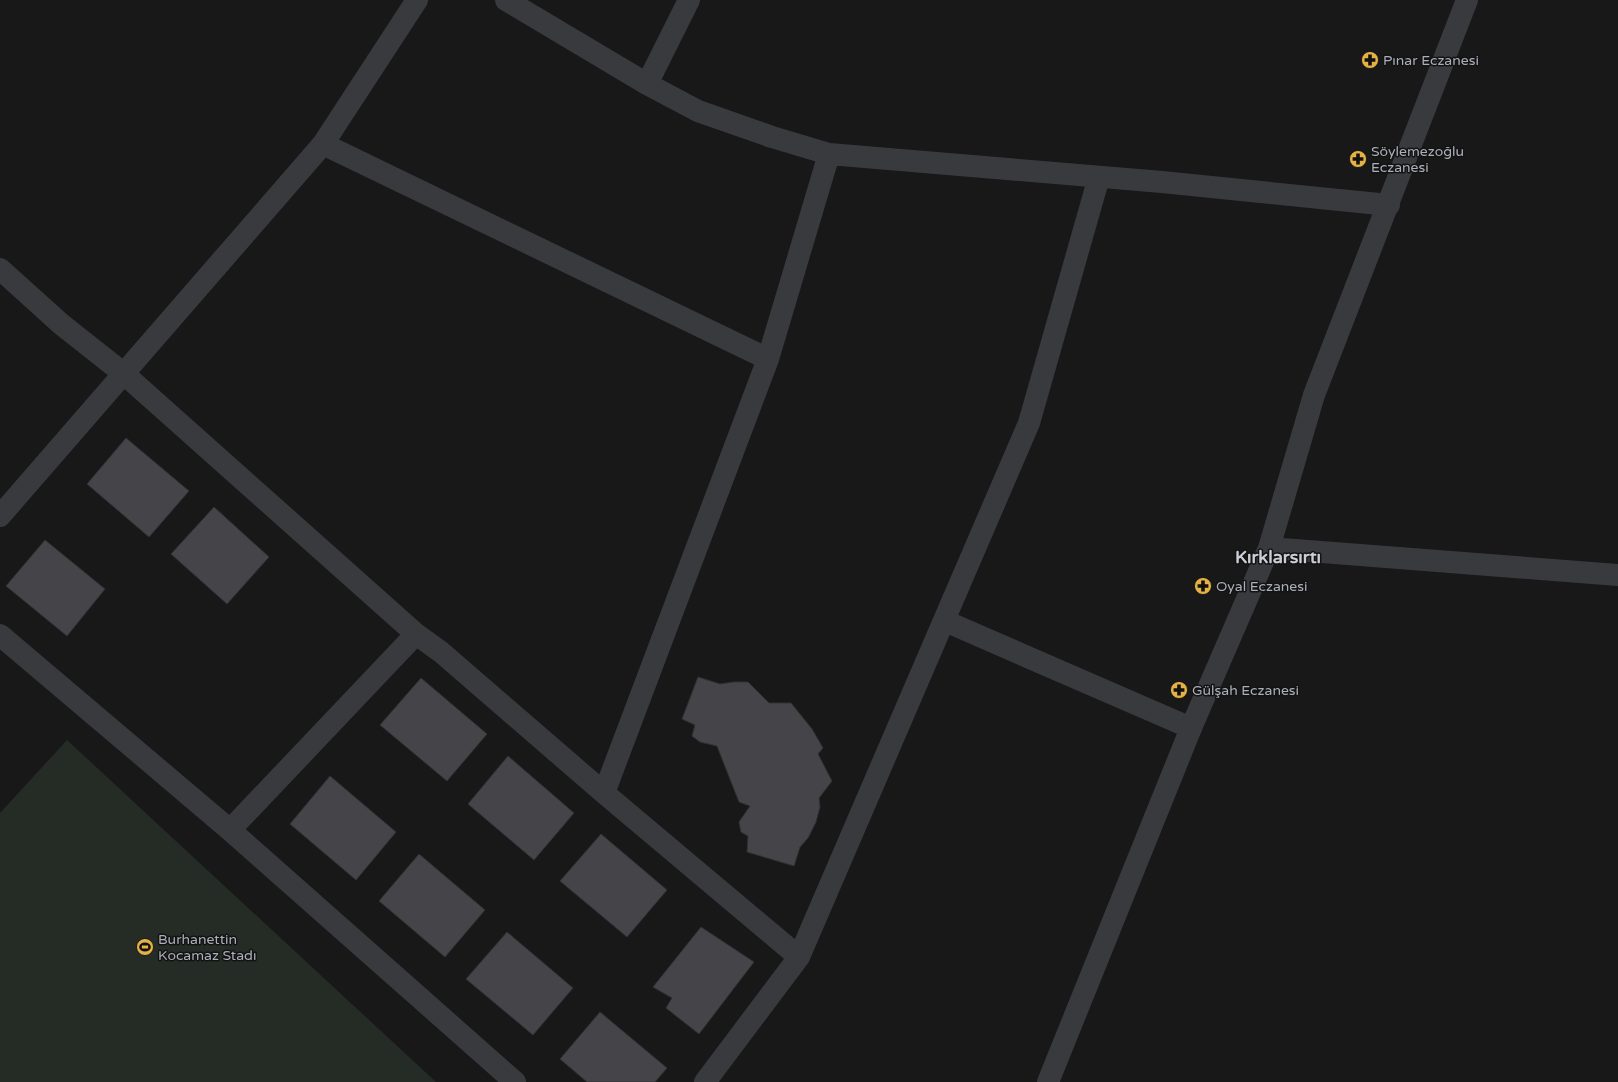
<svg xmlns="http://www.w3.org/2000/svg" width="1618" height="1082" font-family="'Varela Round',sans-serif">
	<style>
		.green { fill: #242c25 }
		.building { fill: #454549; stroke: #323235 }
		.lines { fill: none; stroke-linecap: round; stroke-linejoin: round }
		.minor { stroke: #393a3e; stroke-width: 22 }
		.tertiary { stroke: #393a3e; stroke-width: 22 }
		.labels { text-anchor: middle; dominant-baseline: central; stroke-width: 3; stroke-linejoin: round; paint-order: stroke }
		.poi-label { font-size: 14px; fill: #abafb8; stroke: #131314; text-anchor: start }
		.district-label { font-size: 18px; font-weight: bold; fill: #ccced5; stroke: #131314 }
	</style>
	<rect width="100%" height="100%" fill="#181819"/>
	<!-- green -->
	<path class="green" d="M 67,740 L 436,1082 L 0,1082 L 0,813 Z"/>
	<!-- building -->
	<path class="building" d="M 126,438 L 189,491 L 149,537 L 87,484 Z
		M 214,507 L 269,557 L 227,604 L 171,554 Z
		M 45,540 L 105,589 L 67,636 L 6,586 Z
		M 698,677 L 720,684 L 734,682 L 748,682 L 769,703 L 791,703 L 812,729 L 823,748 L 818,754 L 832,781 L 819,798 L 820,807 L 816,822 L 808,838 L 800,847 L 794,866 L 747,852 L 748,836 L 741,832 L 739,822 L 750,806 L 739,802 L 717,746 L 700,742 L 692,736 L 695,725 L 682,719 Z
		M 421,678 L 487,734 L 447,781 L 380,725 Z
		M 508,756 L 574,813 L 534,860 L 468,804 Z
		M 330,776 L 396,832 L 356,880 L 290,824 Z
		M 601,834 L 667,890 L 627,937 L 560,881 Z
		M 419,854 L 485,910 L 445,957 L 379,901 Z
		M 701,927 L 754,962 L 699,1034 L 666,1008 L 672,998 L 653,987 Z
		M 507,932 L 573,988 L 533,1035 L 466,979 Z
		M 600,1012 L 667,1068 L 655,1082 L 587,1082 L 560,1059 Z"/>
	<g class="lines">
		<!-- minor -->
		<path class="minor" d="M 506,0 L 647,84 L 698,111 L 772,137 L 829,154 L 1162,182 L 1389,205
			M 647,84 L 689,0
			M 323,144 L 768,359
			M 0,269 L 61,324 L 123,373 L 416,634 L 441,652 L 604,793 L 799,957
			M 0,516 L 323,144 L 417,0
			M 945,621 L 1191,728
			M 0,635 L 230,830 L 515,1082
			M 604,793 L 768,359 L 829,154
			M 230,830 L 416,634
			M 705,1082 L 799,957 L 1029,423 L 1099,177"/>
		<!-- tertiary -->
		<path class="tertiary" d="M 1269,548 L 1618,575
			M 1048,1082 L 1191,728 L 1269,548 L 1314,395 L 1467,0"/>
	</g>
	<!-- icons -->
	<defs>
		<g id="pharmacy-disc" transform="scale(0.9)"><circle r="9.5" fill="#e4b145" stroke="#131314"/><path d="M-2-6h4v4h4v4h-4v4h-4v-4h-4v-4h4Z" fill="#111"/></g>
		<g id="stadium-disc" transform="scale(0.9)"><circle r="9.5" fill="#e4b145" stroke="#131314"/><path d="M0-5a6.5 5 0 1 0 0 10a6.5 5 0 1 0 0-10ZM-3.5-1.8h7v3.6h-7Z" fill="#111"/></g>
	</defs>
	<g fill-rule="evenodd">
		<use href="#pharmacy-disc" x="1370" y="60"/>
		<use href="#pharmacy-disc" x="1358" y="159"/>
		<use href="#pharmacy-disc" x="1203" y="586"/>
		<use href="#pharmacy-disc" x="1179" y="690"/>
		<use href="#stadium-disc" x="145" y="947"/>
	</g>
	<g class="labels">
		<!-- poi labels -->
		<g class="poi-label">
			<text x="1383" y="60">Pınar Eczanesi</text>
			<text x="1371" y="151">Söylemezoğlu<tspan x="1371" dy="16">Eczanesi</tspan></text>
			<text x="1216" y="586">Oyal Eczanesi</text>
			<text x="1192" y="690">Gülşah Eczanesi</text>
			<text x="158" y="939">Burhanettin<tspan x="158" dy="16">Kocamaz Stadı</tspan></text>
		</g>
		<!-- district labels -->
		<g class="district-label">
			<text x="1278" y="557">Kırklarsırtı</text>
		</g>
	</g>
</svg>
